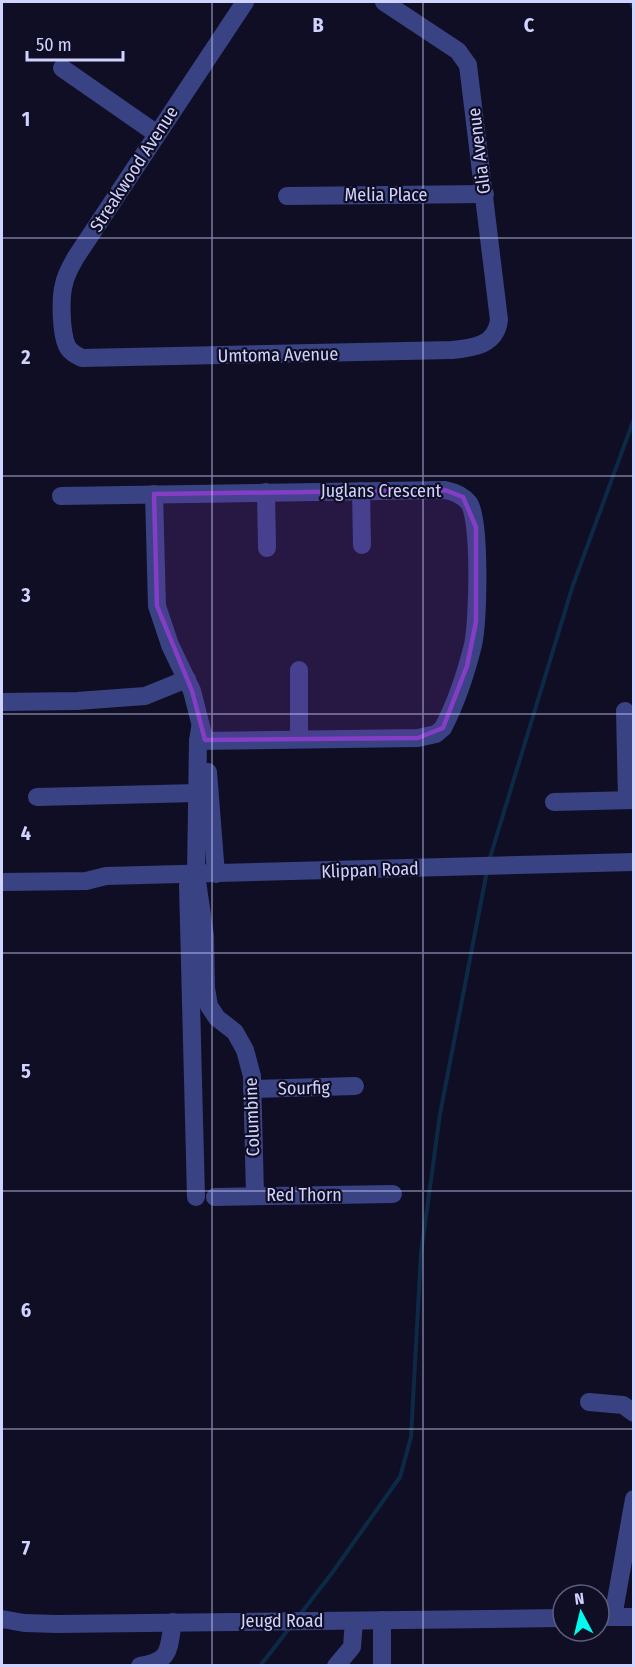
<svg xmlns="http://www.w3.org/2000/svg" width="635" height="1667" viewBox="0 0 635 1667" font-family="'Fira Sans Condensed',sans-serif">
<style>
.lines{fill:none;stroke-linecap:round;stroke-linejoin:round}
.stream{stroke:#0c2a45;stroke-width:4}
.minor{stroke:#394283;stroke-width:18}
.marked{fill:#843dc5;fill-opacity:0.2;stroke:#843dc5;stroke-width:4.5;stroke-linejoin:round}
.grid{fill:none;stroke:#d1d3ff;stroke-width:1.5;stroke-opacity:0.55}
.labels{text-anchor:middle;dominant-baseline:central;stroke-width:4.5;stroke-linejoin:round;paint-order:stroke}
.street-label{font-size:18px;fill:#d1d3ff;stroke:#0f0e24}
.grid-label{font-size:20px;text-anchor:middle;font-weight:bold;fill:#d1d3ff;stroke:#0f0e24;stroke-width:4.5;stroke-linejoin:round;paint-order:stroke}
</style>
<rect width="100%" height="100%" fill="#0f0e24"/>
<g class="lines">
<g class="stream">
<polyline points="631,2 634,9"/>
<polyline points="489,861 573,585 634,419"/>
<polyline points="299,1616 332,1573 400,1477 411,1437 421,1253 440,1114 487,871"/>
<polyline points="260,1666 291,1626"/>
</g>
<g class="minor">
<path d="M245 2 76 257C71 266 66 274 64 284 60 298 61 333 67 346 70 352 76 355 82 358L452 350C474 348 496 345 499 320L468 65 458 51 384 2"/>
<polyline points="62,68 157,134"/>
<polyline points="287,196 485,194"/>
<polyline points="361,491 362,545"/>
<polyline points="266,492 267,548"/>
<polyline points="154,494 157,606 170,645 192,691 204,738"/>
<path d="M61 496 445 490C455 492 463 495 469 503 481 521 478 622 473 645 466 673 456 703 443 728L436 734 418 738 198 741"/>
<polyline points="299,670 299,739"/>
<polyline points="2,702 77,701 145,696 187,679"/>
<polyline points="625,711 627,800"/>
<polyline points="200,728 198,741 196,874 205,936 206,988 209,1006 217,1018 235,1032 245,1050 252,1076 255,1195"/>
<polyline points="208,772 216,874"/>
<polyline points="37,797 197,793"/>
<polyline points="554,802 634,800"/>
<polyline points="2,882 86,881 106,876 634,862"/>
<polyline points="188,885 196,1197"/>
<polyline points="252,1089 355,1086"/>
<polyline points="215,1197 393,1194"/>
<polyline points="589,1402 623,1405 634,1413"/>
<polyline points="599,1617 634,1617"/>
<polyline points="613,1617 634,1499"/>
<polyline points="2,1619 24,1623 57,1624 563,1618"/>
<path d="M140 1666C172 1661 168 1649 173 1622"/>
<polyline points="336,1666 352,1647 354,1621"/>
<polyline points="382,1666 382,1620"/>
</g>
</g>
<path class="marked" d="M445 490 463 497 476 527V622L467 666 443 728 418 738 205 740 192 691 157 606 154 494Z"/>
<path class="grid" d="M212 2V1666M423 2V1666M2 238H634M2 476H634M2 714H634M2 953H634M2 1191H634M2 1429H634"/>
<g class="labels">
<g class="street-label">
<text transform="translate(479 151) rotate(-97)">Glia Avenue</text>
<text transform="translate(134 169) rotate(-57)">Streakwood Avenue</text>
<text x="386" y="195">Melia Place</text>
<text transform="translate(278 355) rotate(-1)">Umtoma Avenue</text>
<text x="381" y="491">Juglans Crescent</text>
<text transform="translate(370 870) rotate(-2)">Klippan Road</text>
<text transform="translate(304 1088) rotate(-1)">Sourfig</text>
<text transform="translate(252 1117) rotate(-92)">Columbine</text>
<text x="304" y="1195">Red Thorn</text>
<text x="282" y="1621">Jeugd Road</text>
</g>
</g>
<g class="grid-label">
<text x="318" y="32">B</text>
<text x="529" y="32">C</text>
<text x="26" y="126">1</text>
<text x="26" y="364">2</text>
<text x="26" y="602">3</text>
<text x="26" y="840">4</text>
<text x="26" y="1078">5</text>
<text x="26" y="1317">6</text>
<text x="26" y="1555">7</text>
</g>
<rect width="635" height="1667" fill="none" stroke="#d1d3ff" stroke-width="6"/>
<g transform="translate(581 1613) rotate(353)"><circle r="28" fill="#0f0e24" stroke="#5d5d7c" stroke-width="1.5"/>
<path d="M0-4.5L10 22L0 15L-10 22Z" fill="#01fbee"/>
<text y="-9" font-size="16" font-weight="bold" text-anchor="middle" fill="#d1d3ff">N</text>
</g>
<path d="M27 51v9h96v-9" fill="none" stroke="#d1d3ff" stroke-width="3"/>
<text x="36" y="51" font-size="18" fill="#d1d3ff" stroke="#0f0e24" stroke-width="4.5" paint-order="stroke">50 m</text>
</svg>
